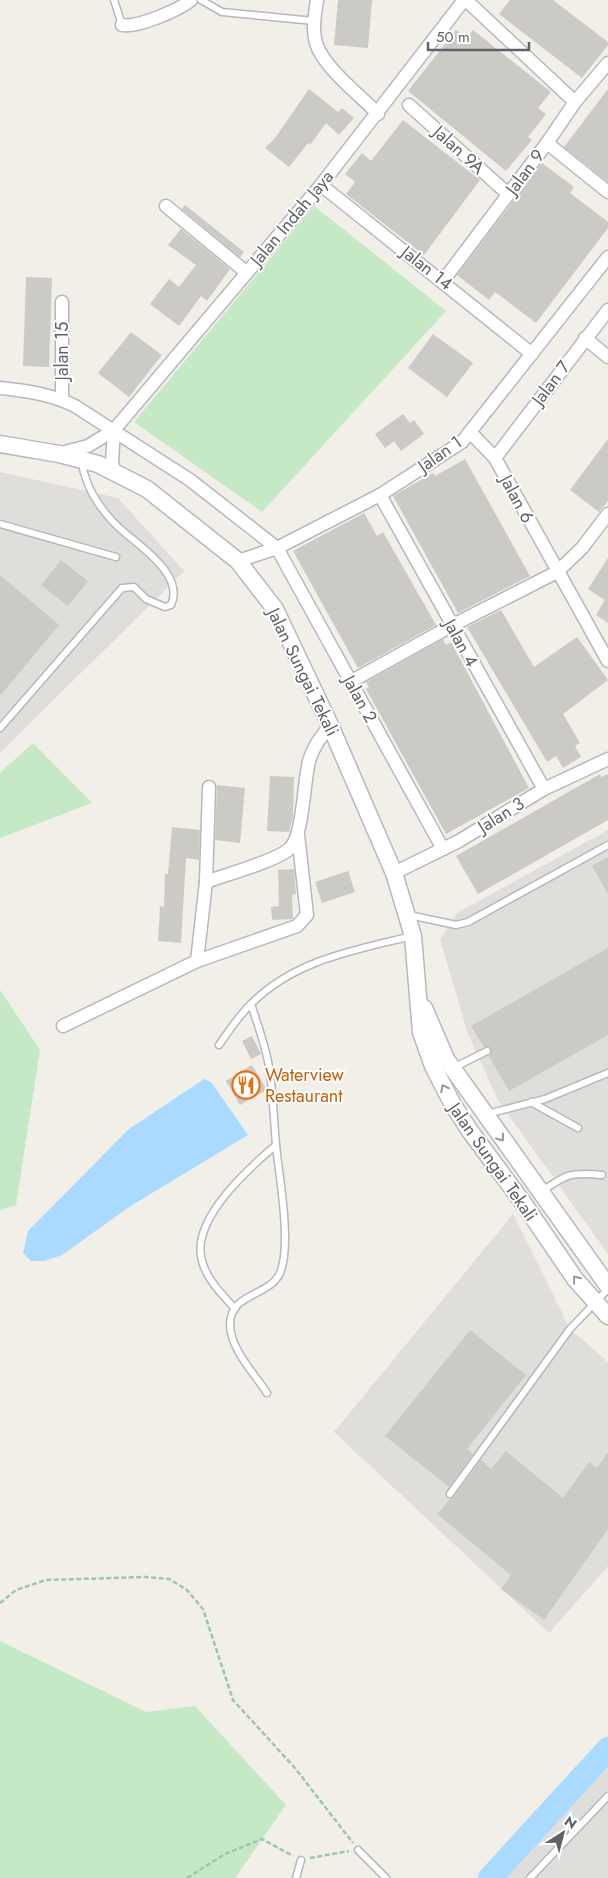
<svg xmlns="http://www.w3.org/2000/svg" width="608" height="1878" viewBox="0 0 608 1878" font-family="Jost,sans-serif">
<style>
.industrial{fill:#e0deda}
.green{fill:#c5e8c5}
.water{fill:#aadaff}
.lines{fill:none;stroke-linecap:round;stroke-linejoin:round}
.river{stroke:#aadaff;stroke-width:24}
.building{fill:#cccac5}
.service-casing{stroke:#b5b8bc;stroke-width:9}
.minor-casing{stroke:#b5b8bc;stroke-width:15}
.tertiary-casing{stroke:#b5b8bc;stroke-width:19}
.path{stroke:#9cc7a9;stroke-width:2.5;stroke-dasharray:5 2.5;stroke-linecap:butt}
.service{stroke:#fff;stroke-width:6}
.minor{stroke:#fff;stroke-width:12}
.tertiary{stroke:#fff;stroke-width:16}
.oneway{stroke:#979a9d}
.labels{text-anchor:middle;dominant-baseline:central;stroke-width:4;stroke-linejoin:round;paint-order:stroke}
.street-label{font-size:18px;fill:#5f6368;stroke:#fff}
.food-label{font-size:18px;fill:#c56008;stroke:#fff;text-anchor:start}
</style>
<rect width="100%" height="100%" fill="#f1efe8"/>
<g class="industrial">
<polygon points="0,472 118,498 184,571 0,753"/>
<polygon points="608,830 608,1254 498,1100 468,1034 440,939 457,913"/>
<polygon points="513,1214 570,1329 608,1362 608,1566 549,1633 334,1432"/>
<polygon points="608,1767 608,1878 503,1878"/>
</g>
<g class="green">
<polygon points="314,206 446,311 262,512 134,422"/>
<polygon points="33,743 92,803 0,838 0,773"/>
<polygon points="0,990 40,1050 16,1205 0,1210"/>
<polygon points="0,1641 146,1712 195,1706 286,1805 235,1878 0,1878"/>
</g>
<polygon class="water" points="204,1079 211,1082 248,1135 129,1207 62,1255 44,1261 31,1261 23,1253 28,1231 129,1129"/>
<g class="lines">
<polyline class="river" points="490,1878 608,1749"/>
</g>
<g class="building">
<polygon points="338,0 372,0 368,48 334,45"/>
<polygon points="510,0 553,0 608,42 608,45 582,78 499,14"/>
<polygon points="456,30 467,38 473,30 551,92 538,108 546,114 528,137 532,140 506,171 408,91"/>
<polygon points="309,89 338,112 342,108 354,118 339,135 326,123 310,145 308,143 289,167 265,148 275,138"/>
<polygon points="608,89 608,182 564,147"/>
<polygon points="403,120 480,180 424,255 346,194 355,182 345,174 362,153 371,161"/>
<polygon points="542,163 574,187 570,193 608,222 608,228 536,323 495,292 489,300 457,275"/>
<polygon points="185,205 244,252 240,257 182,209"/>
<polygon points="181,229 230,269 207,301 201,296 179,326 150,304 169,279 179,287 196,265 168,245"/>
<polygon points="26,277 52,278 49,367 23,366"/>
<polygon points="131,332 162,355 129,397 98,373"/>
<polygon points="433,334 473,363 447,397 408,368"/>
<polygon points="403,414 410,423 414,420 424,434 401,451 394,441 385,448 375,434"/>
<polygon points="608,439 608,501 599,512 570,490"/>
<polygon points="465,459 530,576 458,613 393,496 433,473 435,476"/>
<polygon points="364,513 377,536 383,532 436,625 358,668 293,551"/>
<polygon points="608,558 608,623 596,615 605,600 588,589"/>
<polygon points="61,560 88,581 68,606 41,585"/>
<polygon points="0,575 59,625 0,696"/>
<polygon points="501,610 534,667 577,637 608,680 563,714 580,743 575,746 581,757 563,768 556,756 547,762 467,627"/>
<polygon points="443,639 446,645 451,642 529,788 446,834 366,689 369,687 366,682"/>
<polygon points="600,774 601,777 608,774 608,820 478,894 456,856"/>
<polygon points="270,776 294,777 293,817 289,832 267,831"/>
<polygon points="217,785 245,788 240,843 215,840"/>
<polygon points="172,827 200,830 199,860 186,858 181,943 158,941 160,906 164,907 165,874 168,874"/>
<polygon points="608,857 608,894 592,866"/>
<polygon points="294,869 296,894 292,895 293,919 272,920 271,907 279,906 278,870"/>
<polygon points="348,871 355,892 322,903 315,882"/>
<polygon points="608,948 608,1035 509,1091 489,1056 491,1053 491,1048 484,1047 471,1026"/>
<polygon points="252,1036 261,1054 251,1059 242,1041"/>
<polygon points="252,1065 267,1090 240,1105 226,1081"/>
<polygon points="470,1330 526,1375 467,1449 473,1454 449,1487 385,1436"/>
<polygon points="506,1451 563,1498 589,1462 597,1468 608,1452 608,1529 544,1620 501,1589 511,1575 437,1514 450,1499 454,1497 481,1460 491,1469"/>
</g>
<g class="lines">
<g class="service-casing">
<g id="service">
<polyline points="114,0 122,25"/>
<polyline points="201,0 222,12 314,21"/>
<polyline points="0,524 116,557"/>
<path d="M0 728 122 588 134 587 146 599 165 607 171 605C185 576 141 547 124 532 114 524 105 513 98 503 89 490 84 476 81 460"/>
<polyline points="409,915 456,925 468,922 608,845"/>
<path d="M251 1004C258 1026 267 1049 270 1073 273 1097 274 1121 276 1145 279 1176 292 1245 280 1273 269 1297 231 1292 230 1324 230 1349 254 1373 267 1393"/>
<path d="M219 1045C229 1031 239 1015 252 1003 295 960 355 950 412 936"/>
<polyline points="453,1068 487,1051"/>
<polyline points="531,1102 578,1128"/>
<polyline points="487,1114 545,1099 608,1073"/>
<path d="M541 1192C566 1174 571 1172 602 1175"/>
<path d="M235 1309C222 1294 207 1280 202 1261 190 1220 249 1168 276 1145"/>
<polyline points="450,1494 570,1329 608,1289"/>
<polyline points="358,1850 386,1878"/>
<polyline points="296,1878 301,1860"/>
<polyline points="530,1878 608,1796"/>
</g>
</g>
<g class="minor-casing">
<g id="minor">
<path d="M317 0C315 14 312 30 316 43 323 67 360 95 378 114"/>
<polyline points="466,0 575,102"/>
<path d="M122 25C137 28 179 10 191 0"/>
<polyline points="409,105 508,194"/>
<polyline points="547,143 608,192"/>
<polyline points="321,185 532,354"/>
<polyline points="166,206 246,272"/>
<polyline points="443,281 547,143 575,102 608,63"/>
<polyline points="585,338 608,357"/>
<path d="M0 388C27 391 51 394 75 406L190 480 277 548 443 849"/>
<polyline points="62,400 62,302"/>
<polyline points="114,430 321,185 464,0"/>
<polyline points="470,432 495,458 608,661"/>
<polyline points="61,453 88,446 114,430 112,462 114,471"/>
<polyline points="495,458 608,310"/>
<polyline points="380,495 544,789"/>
<polyline points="238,561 277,548 380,495 462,442 608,257"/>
<polyline points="350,682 451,626 557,572 582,548 608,514"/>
<polyline points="394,873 459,841 544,789 608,759"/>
<path d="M206 882C224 875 281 860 291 847 303 834 304 781 309 761 313 747 321 737 330 725"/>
<polyline points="197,961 297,926 307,915 298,835"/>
<polyline points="63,1026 197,961 206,882 209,787"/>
</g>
</g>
<g class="tertiary-casing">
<g id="tertiary">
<polyline points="0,444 59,454 98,464 147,489 238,561 275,609 330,725 394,873 413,936 421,1032 433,1066 453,1105 470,1131 524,1204 575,1279 608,1316"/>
<polyline points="424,1008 446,1059 608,1286"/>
</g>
</g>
<g class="path">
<polyline points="0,1603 16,1590 46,1580 145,1577 169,1579 187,1590 203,1609 233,1700 295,1768 353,1843"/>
<polyline points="310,1858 349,1851"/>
<polyline points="187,1878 225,1854 262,1839 293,1856"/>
</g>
<use href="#service" class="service"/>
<use href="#minor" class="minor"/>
<use href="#tertiary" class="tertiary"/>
</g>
<defs><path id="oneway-chevron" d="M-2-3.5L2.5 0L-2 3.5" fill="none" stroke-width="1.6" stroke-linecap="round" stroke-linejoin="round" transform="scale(1.25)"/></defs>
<g class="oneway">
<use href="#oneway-chevron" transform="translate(444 1088) rotate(-117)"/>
<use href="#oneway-chevron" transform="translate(501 1138) rotate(54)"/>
<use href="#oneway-chevron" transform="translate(576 1279) rotate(-128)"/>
</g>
<defs>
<g id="restaurant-ring" transform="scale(1.4375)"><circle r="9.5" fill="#fff" stroke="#e8710a" stroke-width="1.5"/><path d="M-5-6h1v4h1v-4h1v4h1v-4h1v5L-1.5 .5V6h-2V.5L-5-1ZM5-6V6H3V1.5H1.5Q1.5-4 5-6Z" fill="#e8710a"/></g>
</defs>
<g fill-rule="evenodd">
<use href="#restaurant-ring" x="246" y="1085"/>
</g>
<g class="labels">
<g class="street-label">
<text transform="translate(459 150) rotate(42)">Jalan 9A</text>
<text transform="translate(525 172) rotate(-53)">Jalan 9</text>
<text transform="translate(292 218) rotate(-50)">Jalan Indah Jaya</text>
<text transform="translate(427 268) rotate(38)">Jalan 14</text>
<text transform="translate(62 351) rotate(-90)">Jalan 15</text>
<text transform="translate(551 383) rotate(-53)">Jalan 7</text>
<text transform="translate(440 454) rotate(-35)">Jalan 1</text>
<text transform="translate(517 499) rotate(62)">Jalan 6</text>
<text transform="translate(461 643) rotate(61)">Jalan 4</text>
<text transform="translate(303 672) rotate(64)">Jalan Sungai Tekali</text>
<text transform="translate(360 699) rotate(61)">Jalan 2</text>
<text transform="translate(501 815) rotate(-32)">Jalan 3</text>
<text transform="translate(493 1162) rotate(55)">Jalan Sungai Tekali</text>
</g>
<g class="food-label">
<text x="265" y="1075">Waterview<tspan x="265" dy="21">Restaurant</tspan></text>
</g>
</g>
<g transform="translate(563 1833) rotate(36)" stroke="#ffffff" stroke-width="4" paint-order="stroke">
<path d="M0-4L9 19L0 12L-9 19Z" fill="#5f6368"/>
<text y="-8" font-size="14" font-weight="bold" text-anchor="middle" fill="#5f6368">N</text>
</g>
<path d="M428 42v8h101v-8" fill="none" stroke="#5f6368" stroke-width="2.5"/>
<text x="436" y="42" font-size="15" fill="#5f6368" stroke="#ffffff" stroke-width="4" paint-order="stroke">50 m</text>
</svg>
